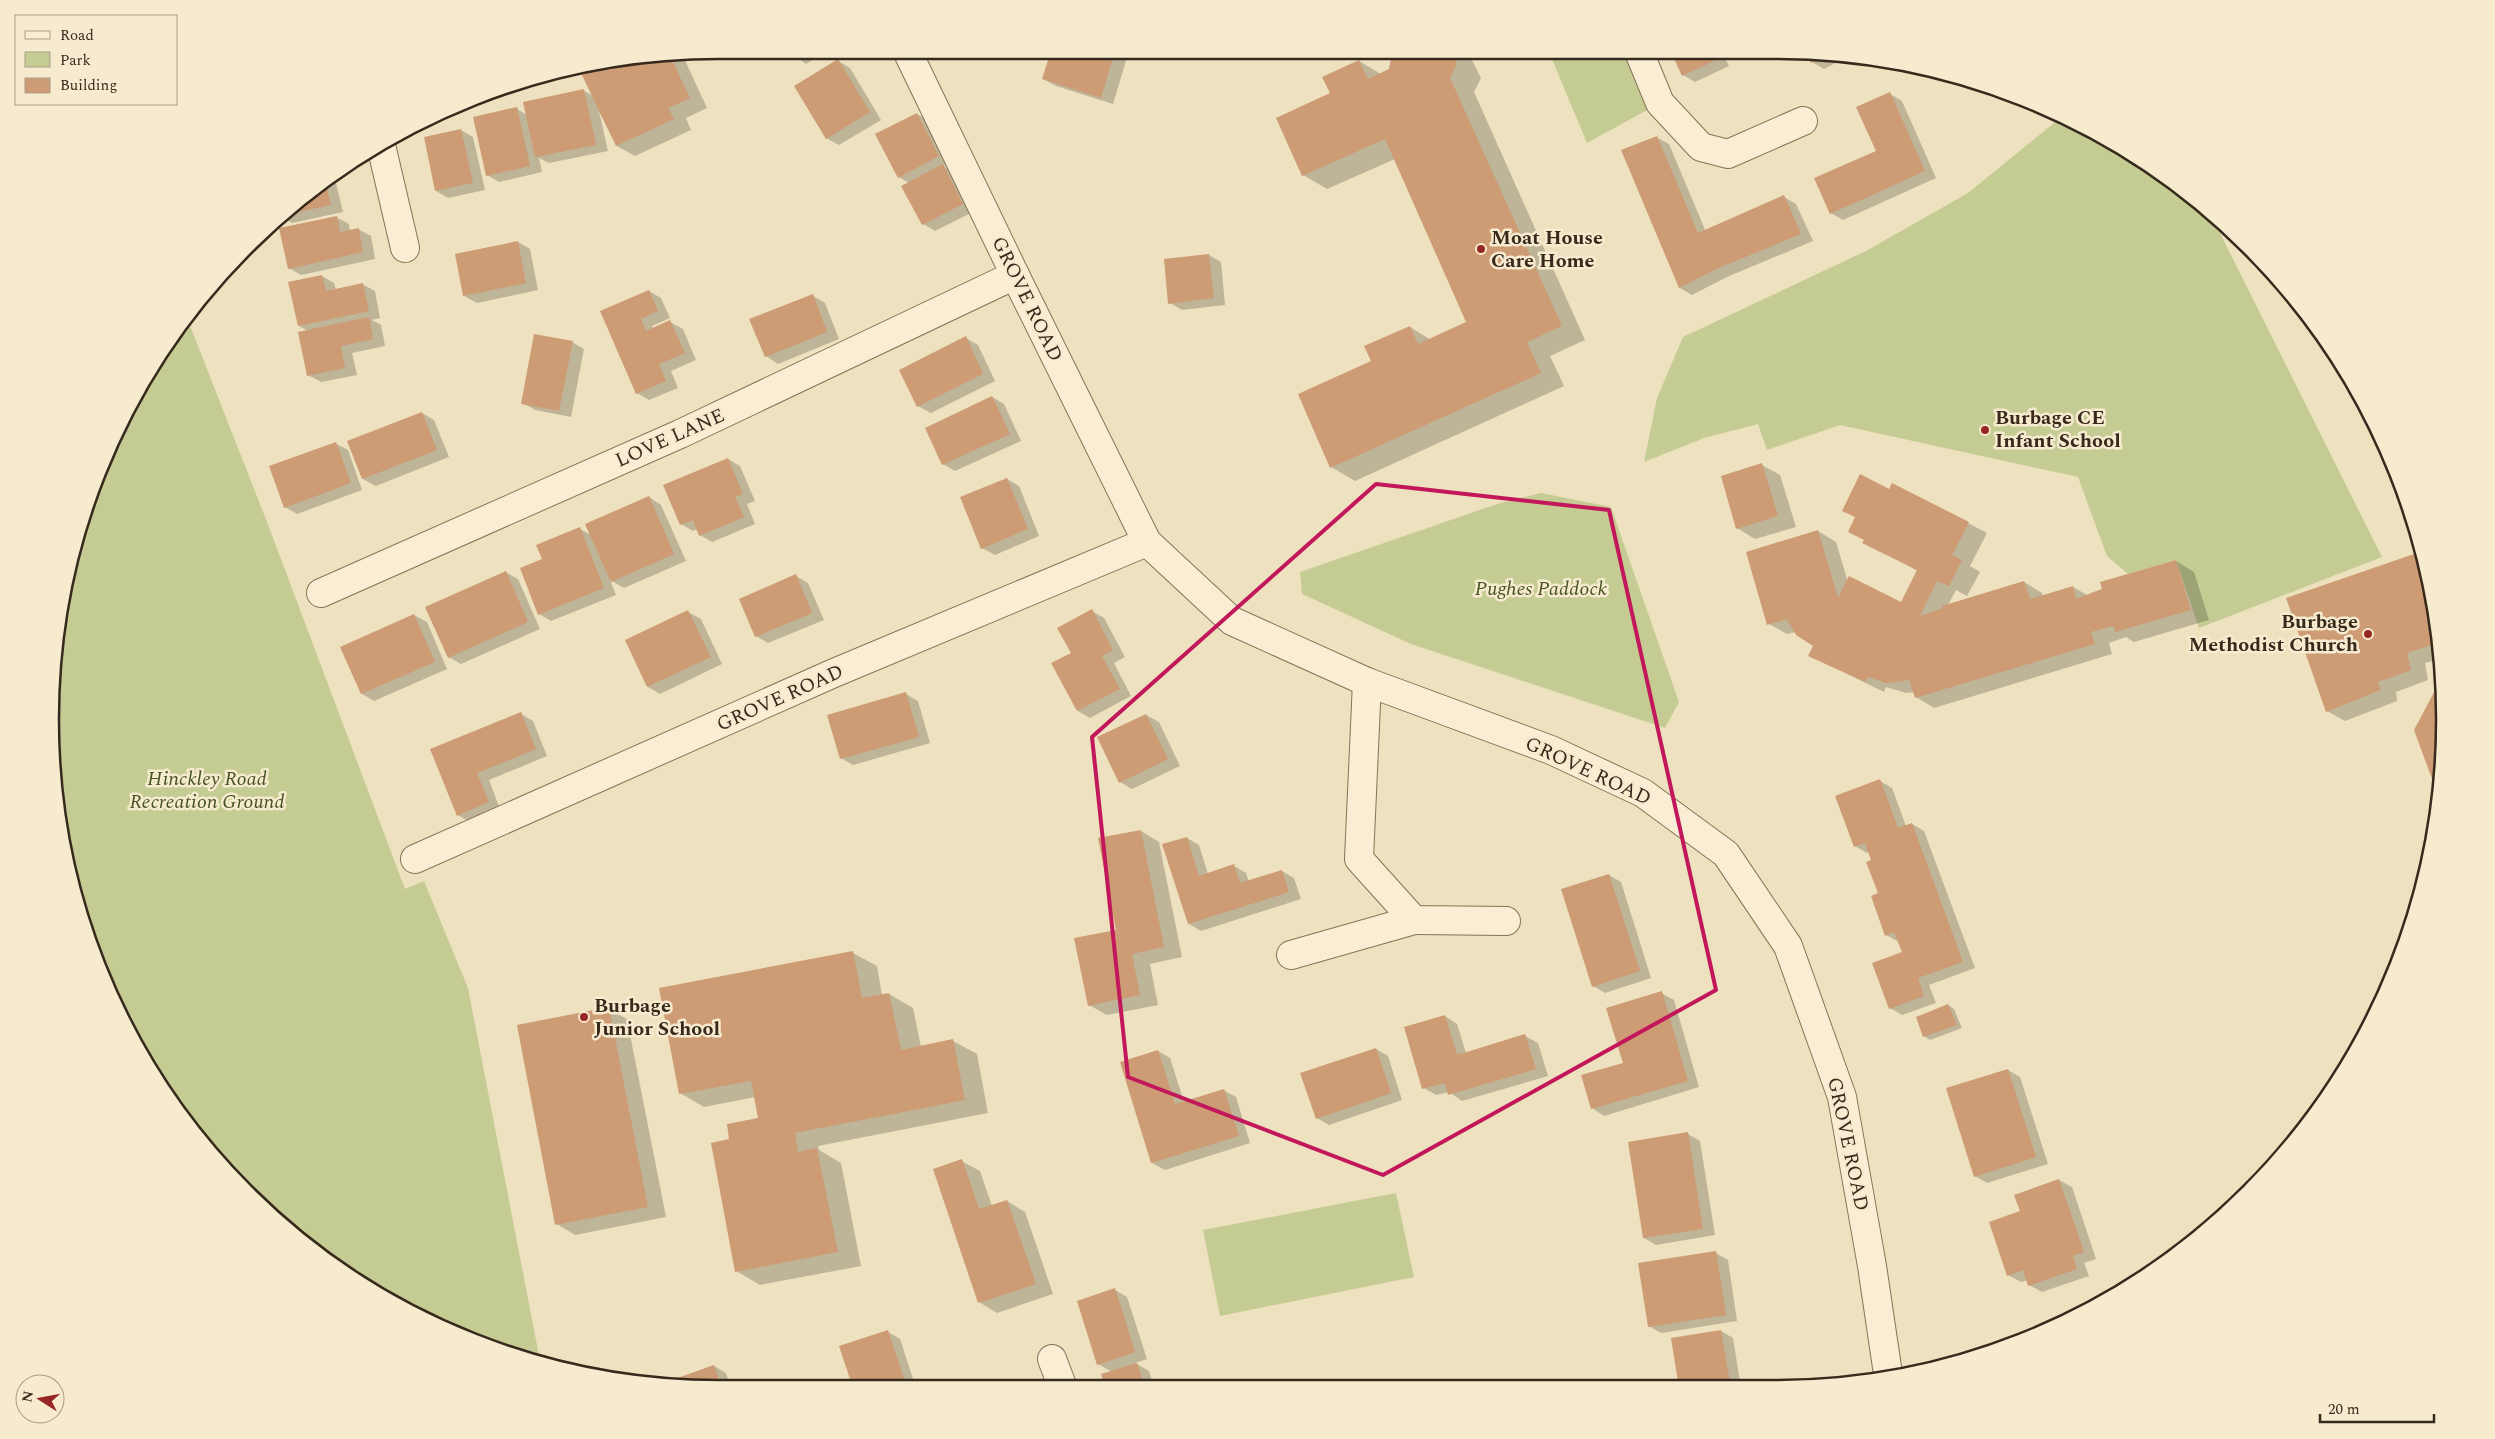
<svg xmlns="http://www.w3.org/2000/svg" width="2495" height="1439" viewBox="0 0 2495 1439" font-family="Spectral,serif">
<style>
.green{fill:#c5cc93}
.shadow{fill:#0003}
.building{fill:#cd9b74}
.lines{fill:none;stroke-linecap:round;stroke-linejoin:round}
.street-casing{stroke:#877257;stroke-width:30}
.street{stroke:#f9eed3;stroke-width:28}
.marked{fill:none;stroke:#c2185b;stroke-width:4;stroke-linejoin:round}
.poi-dot{fill:#972726;stroke:#f6ebcf;stroke-width:2}
.labels{text-anchor:middle;dominant-baseline:central;stroke-width:5;stroke-linejoin:round;paint-order:stroke}
.poi-label{font-size:20px;font-weight:bold;fill:#37291c;stroke:#f6ebcf;text-anchor:start}
.street-label{font-size:20px;fill:#37291c;stroke:#f6ebcf}
.park-label{font-size:20px;font-style:italic;fill:#465322;stroke:#f6ebcf}
.rim{fill:none;stroke:#37291c;stroke-width:2.5}
</style>
<rect width="100%" height="100%" fill="#eee1bf"/>
<g class="green">
<polygon points="1549,52 1635,52 1660,103 1587,143"/>
<polygon points="2059,119 2147,163 2211,215 2382,557 2199,628 2176,560 2128,574 2107,556 2078,477 1840,425 1767,450 1758,424 1704,438 1644,462 1657,398 1683,337 1866,251 1968,193"/>
<polygon points="187,318 267,522 405,889 424,881 468,988 540,1361 505,1354 348,1276 216,1161 140,1054 101,975 63,850 51,763 56,632 73,546 119,424 163,347"/>
<polygon points="1541,493 1611,507 1679,702 1665,728 1411,644 1302,594 1300,572 1497,504"/>
<polygon points="1396,1193 1414,1277 1220,1316 1203,1230"/>
</g>
<g class="shadow">
<polygon points="1820,51 1847,57 1824,69 1812,62 1807,52"/>
<polygon points="1672,52 1722,52 1729,66 1695,82 1683,75"/>
<polygon points="1393,53 1462,53 1472,60 1481,78 1474,92 1585,340 1550,356 1564,386 1355,481 1331,467 1372,362 1410,327 1431,340 1468,323 1395,159 1327,189 1303,175 1331,94 1359,61 1381,74 1390,70"/>
<polygon points="1051,54 1128,54 1113,104 1056,86 1043,79"/>
<polygon points="793,55 820,55 806,64"/>
<polygon points="632,56 683,56 707,108 686,118 691,130 635,156 617,146 599,111 608,151 549,163 539,158 542,172 499,182 487,175 517,109 527,115 584,91 594,96 583,73 609,61"/>
<polygon points="838,61 850,68 881,120 839,145 826,138"/>
<polygon points="1890,94 1902,101 1936,178 1843,220 1831,213 1877,152"/>
<polygon points="917,114 929,121 951,163 944,166 955,173 975,211 935,231 923,224 909,183 899,177"/>
<polygon points="461,130 473,137 485,190 448,198 436,191"/>
<polygon points="1656,137 1669,144 1706,232 1784,197 1796,204 1813,241 1727,277 1692,295 1680,288 1623,151"/>
<polygon points="334,175 343,212 292,223 280,216 312,188"/>
<polygon points="336,217 349,224 350,231 358,229 371,236 375,259 301,275 289,268"/>
<polygon points="518,242 530,249 538,290 477,303 464,296"/>
<polygon points="1209,255 1221,262 1225,305 1182,310 1170,303"/>
<polygon points="322,276 334,283 336,290 362,284 375,291 380,318 372,320 381,325 385,346 352,353 357,375 321,382 308,375 308,331 299,326"/>
<polygon points="649,291 661,298 670,318 652,326 654,329 670,322 683,329 696,360 671,371 678,388 649,400 637,393 602,312"/>
<polygon points="813,296 825,303 839,339 778,364 766,356"/>
<polygon points="966,338 978,345 995,381 931,413 918,406"/>
<polygon points="572,342 584,349 571,417 535,410 523,403"/>
<polygon points="992,397 1004,404 1021,441 955,471 943,464"/>
<polygon points="422,413 434,420 449,457 376,486 363,479 349,441"/>
<polygon points="335,443 348,450 362,490 297,514 285,507"/>
<polygon points="728,459 740,466 755,501 747,504 755,524 712,542 700,535 698,529 693,531 681,524"/>
<polygon points="1762,465 1780,475 1796,527 1755,539 1737,528"/>
<polygon points="1007,479 1019,486 1039,536 995,555 982,548"/>
<polygon points="1890,491 1968,523 1987,533 1970,566 1980,572 1967,596 1956,590 1948,605 2024,582 2042,593 2043,596 2073,587 2087,595 2176,561 2194,572 2209,620 2134,642 2126,637 2109,643 2112,654 1934,708 1916,697 1914,692 1906,693 1886,687 1884,692 1809,655 1814,646 1796,632 1787,634 1769,624 1818,531 1836,542 1848,582 1901,604 1918,571 1864,542"/>
<polygon points="649,497 661,505 686,561 624,588 610,580 616,595 551,621 539,614 544,559 580,529 591,535"/>
<polygon points="2414,555 2424,561 2432,589 2439,659 2425,663 2428,680 2396,692 2397,701 2345,721 2327,711"/>
<polygon points="505,572 518,579 540,629 461,664 449,657"/>
<polygon points="796,576 808,583 824,620 768,643 756,636"/>
<polygon points="1092,611 1104,618 1125,657 1114,663 1131,696 1090,718 1078,711 1073,653"/>
<polygon points="688,612 701,619 722,664 660,694 648,687 627,641"/>
<polygon points="414,615 427,622 447,669 374,701 362,694"/>
<polygon points="906,694 918,701 930,743 853,765 841,758"/>
<polygon points="521,714 533,721 547,756 489,780 500,809 470,822 458,815 431,750"/>
<polygon points="1146,715 1159,722 1180,766 1132,789 1120,782"/>
<polygon points="1880,781 1892,788 1906,826 1912,824 1924,831 1975,968 1929,985 1936,1003 1902,1015 1890,1008 1903,952 1899,942 1886,935 1870,852 1867,853 1855,846"/>
<polygon points="1141,831 1159,842 1182,957 1150,964 1158,1005 1107,1015 1089,1005 1117,931"/>
<polygon points="1187,838 1199,845 1208,874 1234,866 1246,873 1249,882 1282,871 1294,878 1301,899 1201,931 1189,924"/>
<polygon points="1609,875 1621,882 1651,978 1605,993 1593,986"/>
<polygon points="853,953 877,966 882,995 889,994 913,1008 921,1047 953,1041 977,1054 988,1113 818,1146 819,1150 841,1163 861,1266 760,1285 736,1271 731,1140 759,1119 755,1097 704,1107 680,1093"/>
<polygon points="1661,993 1674,1000 1699,1087 1604,1116 1592,1108 1624,1063"/>
<polygon points="1948,1005 1954,1009 1962,1028 1930,1040 1924,1036"/>
<polygon points="609,1009 627,1019 666,1217 575,1235 557,1224"/>
<polygon points="1445,1016 1457,1024 1466,1053 1525,1036 1538,1043 1548,1076 1462,1101 1449,1092 1436,1095 1424,1088"/>
<polygon points="1376,1049 1388,1056 1402,1100 1329,1125 1317,1118"/>
<polygon points="1158,1051 1170,1058 1184,1102 1223,1090 1236,1097 1250,1143 1165,1170 1152,1163 1121,1063"/>
<polygon points="2008,1070 2020,1077 2048,1164 1987,1183 1975,1176"/>
<polygon points="1688,1134 1700,1141 1715,1235 1656,1245 1644,1238"/>
<polygon points="961,1161 980,1171 992,1206 1007,1201 1025,1212 1053,1294 997,1313 979,1302"/>
<polygon points="2059,1180 2072,1187 2096,1259 2084,1263 2089,1276 2042,1292 2029,1285 2028,1280 2021,1282 2008,1275 2021,1212"/>
<polygon points="1716,1253 1728,1260 1737,1321 1661,1333 1649,1326"/>
<polygon points="1115,1290 1127,1297 1147,1359 1135,1363 1149,1371 1154,1388 1106,1388 1112,1372 1098,1364"/>
<polygon points="1721,1331 1733,1338 1741,1388 1681,1388"/>
<polygon points="888,1332 900,1339 915,1385 909,1388 854,1388"/>
<polygon points="714,1366 726,1373 731,1388 673,1387 671,1382"/>
</g>
<g class="building">
<polygon points="1820,51 1829,53 1811,63 1805,52"/>
<polygon points="1671,52 1714,52 1718,59 1682,76"/>
<polygon points="1392,53 1452,53 1457,64 1450,78 1562,326 1527,342 1541,373 1330,468 1298,394 1371,361 1364,346 1410,326 1418,344 1466,322 1385,139 1302,176 1276,118 1330,93 1322,77 1359,60 1368,79 1389,69"/>
<polygon points="1050,54 1114,54 1101,98 1042,79"/>
<polygon points="632,56 670,56 690,98 668,108 674,119 616,146 581,73 603,63"/>
<polygon points="838,59 870,112 826,139 794,86"/>
<polygon points="584,89 596,145 535,157 523,102"/>
<polygon points="1890,92 1925,171 1830,214 1814,178 1876,151 1856,107"/>
<polygon points="517,107 530,166 486,176 473,117"/>
<polygon points="917,113 939,156 898,178 875,134"/>
<polygon points="461,129 473,183 435,191 424,137"/>
<polygon points="1657,136 1698,233 1784,195 1801,234 1714,270 1679,288 1621,150"/>
<polygon points="943,164 963,204 922,225 901,186"/>
<polygon points="325,180 331,205 280,216 312,188"/>
<polygon points="337,216 340,232 359,228 363,252 288,269 279,228"/>
<polygon points="518,241 526,283 463,296 455,254"/>
<polygon points="1209,254 1214,298 1168,304 1164,259"/>
<polygon points="322,275 326,291 363,283 369,311 298,326 288,282"/>
<polygon points="649,290 658,311 641,319 646,331 670,320 685,353 659,364 666,381 636,394 600,311"/>
<polygon points="813,294 827,332 765,357 749,319"/>
<polygon points="369,317 373,339 341,346 345,368 307,376 298,332"/>
<polygon points="534,334 573,341 559,411 521,404"/>
<polygon points="966,336 983,374 917,407 899,370"/>
<polygon points="992,396 1010,434 942,465 925,428"/>
<polygon points="422,412 437,450 362,479 347,441"/>
<polygon points="336,442 351,483 284,508 269,466"/>
<polygon points="728,458 743,494 735,497 744,517 699,536 693,520 680,525 663,485"/>
<polygon points="1762,463 1778,516 1736,529 1721,476"/>
<polygon points="1860,474 1889,489 1892,483 1969,522 1952,555 1962,560 1949,586 1937,581 1920,616 1943,608 1942,606 2024,581 2030,599 2073,586 2076,598 2078,598 2102,589 2100,582 2176,560 2191,610 2115,632 2113,626 2091,632 2095,644 1915,698 1909,680 1887,683 1868,677 1865,682 1808,656 1813,646 1796,635 1787,619 1767,625 1746,552 1818,530 1838,598 1849,576 1901,602 1917,570 1862,543 1864,540 1848,532 1855,517 1842,511"/>
<polygon points="1007,478 1028,529 981,549 960,497"/>
<polygon points="649,496 674,554 611,582 585,524"/>
<polygon points="580,527 604,588 538,615 520,568 542,559 536,545"/>
<polygon points="2414,554 2436,625 2437,643 2407,653 2411,670 2378,682 2380,690 2326,712 2286,598"/>
<polygon points="506,571 528,622 448,658 425,607"/>
<polygon points="796,574 812,613 755,637 739,599"/>
<polygon points="1092,609 1113,650 1102,656 1120,689 1077,711 1051,663 1071,653 1057,628"/>
<polygon points="688,610 711,657 647,687 625,640"/>
<polygon points="414,614 435,662 361,694 340,647"/>
<polygon points="2441,679 2445,719 2438,795 2414,730"/>
<polygon points="906,692 919,737 840,759 827,715"/>
<polygon points="521,712 536,749 477,773 489,802 457,816 430,749"/>
<polygon points="1146,714 1168,759 1119,783 1097,737"/>
<polygon points="1880,779 1898,828 1912,823 1963,962 1918,978 1924,996 1889,1009 1872,963 1902,952 1894,932 1885,936 1871,896 1878,893 1866,862 1871,860 1865,843 1854,847 1835,796"/>
<polygon points="1141,830 1164,947 1132,954 1140,995 1088,1006 1074,938 1116,930 1098,838"/>
<polygon points="1187,837 1199,876 1234,864 1240,883 1282,870 1289,892 1188,924 1162,844"/>
<polygon points="1609,874 1640,971 1592,987 1561,889"/>
<polygon points="853,951 862,998 889,993 901,1050 953,1039 965,1100 795,1133 798,1152 817,1148 838,1252 735,1272 711,1143 729,1139 727,1124 758,1118 751,1081 679,1094 659,988"/>
<polygon points="1662,991 1688,1081 1591,1109 1581,1075 1623,1063 1606,1008"/>
<polygon points="1948,1004 1957,1025 1923,1037 1916,1017"/>
<polygon points="609,1007 648,1207 555,1225 517,1025"/>
<polygon points="1445,1015 1457,1055 1525,1034 1536,1069 1448,1095 1445,1083 1422,1089 1404,1027"/>
<polygon points="1376,1048 1391,1093 1316,1119 1300,1073"/>
<polygon points="1158,1050 1175,1104 1224,1089 1239,1136 1151,1163 1120,1062"/>
<polygon points="2008,1069 2036,1157 1974,1177 1946,1088"/>
<polygon points="1688,1132 1703,1229 1643,1238 1628,1142"/>
<polygon points="962,1159 979,1209 1007,1200 1036,1284 978,1303 933,1169"/>
<polygon points="2059,1179 2084,1252 2073,1256 2077,1269 2028,1286 2023,1270 2007,1276 1989,1222 2020,1211 2014,1195"/>
<polygon points="1716,1251 1726,1315 1648,1327 1638,1263"/>
<polygon points="1115,1288 1135,1352 1097,1365 1077,1301"/>
<polygon points="888,1330 904,1379 876,1388 853,1388 839,1346"/>
<polygon points="1721,1330 1731,1388 1679,1388 1671,1338"/>
<polygon points="1137,1363 1145,1388 1105,1388 1101,1374"/>
<polygon points="714,1365 722,1388 672,1387 669,1381"/>
</g>
<g class="lines">
<g class="street-casing">
<g id="street">
<polyline points="1639,52 1660,103 1701,147 1728,154 1803,121"/>
<polyline points="909,55 1015,275 1147,542 1232,621 1367,682 1551,750 1643,793 1726,854 1788,946 1842,1097 1872,1266 1888,1374"/>
<polyline points="381,145 405,248"/>
<polyline points="321,593 680,434 1015,275"/>
<polyline points="1367,682 1359,859 1414,920 1506,921"/>
<polyline points="415,859 834,673 1147,542"/>
<polyline points="1291,955 1414,920"/>
<polyline points="1052,1359 1063,1388"/>
</g>
</g>
<use href="#street" class="street"/>
</g>
<path class="marked" d="M1376 484 1609 510 1716 990 1383 1175 1128 1077 1092 737Z"/>
<g class="poi-dot">
<circle cx="1481" cy="249" r="5"/>
<circle cx="1985" cy="430" r="5"/>
<circle cx="2368" cy="634" r="5"/>
<circle cx="584" cy="1017" r="5"/>
</g>
<g class="labels">
<g class="poi-label">
<text x="1491" y="238">Moat House<tspan x="1491" dy="23">Care Home</tspan></text>
<text x="1995" y="418">Burbage CE<tspan x="1995" dy="23">Infant School</tspan></text>
<text x="2358" y="622" text-anchor="end">Burbage<tspan x="2358" dy="23">Methodist Church</tspan></text>
<text x="594" y="1006">Burbage<tspan x="594" dy="23">Junior School</tspan></text>
</g>
<g class="street-label">
<text transform="translate(1027 299) rotate(64)">GROVE ROAD</text>
<text transform="translate(670 438) rotate(-24)">LOVE LANE</text>
<text transform="translate(780 698) rotate(-24)">GROVE ROAD</text>
<text transform="translate(1588 771) rotate(25)">GROVE ROAD</text>
<text transform="translate(1848 1144) rotate(78)">GROVE ROAD</text>
</g>
<g class="park-label">
<text x="1541" y="589">Pughes Paddock</text>
<text x="207" y="779">Hinckley Road<tspan x="207" dy="23">Recreation Ground</tspan></text>
</g>
</g>
<path d="M0 0H2495V1439H0ZM719 59H1776A660 660 0 0 1 2436 719V720A660 660 0 0 1 1776 1380H719A660 660 0 0 1 59 720V719A660 660 0 0 1 719 59Z" fill="#f6ebcf" fill-rule="evenodd"/>
<path class="rim" d="M719 59H1776A660 660 0 0 1 2436 719V720A660 660 0 0 1 1776 1380H719A660 660 0 0 1 59 720V719A660 660 0 0 1 719 59Z"/>
<rect x="15" y="15" width="162" height="90" fill="#f6ebcf" stroke="#aa9d87"/>
<rect x="25" y="31" width="25" height="8" fill="#f9eed3" stroke="#aa9d87"/>
<text x="60" y="40" font-size="15" fill="#37291c">Road</text>
<rect x="25" y="52" width="25" height="15" fill="#c5cc93" stroke="#aa9d87"/>
<text x="60" y="65" font-size="15" fill="#37291c">Park</text>
<rect x="25" y="78" width="25" height="15" fill="#cd9b74" stroke="#aa9d87"/>
<text x="60" y="90" font-size="15" fill="#37291c">Building</text>
<g transform="translate(40 1399) rotate(281)"><circle r="24" fill="#f6ebcf" stroke="#aa9d87"/>
<path d="M0-4L9 19L0 12L-9 19Z" fill="#972726"/>
<text y="-8" font-size="14" font-weight="bold" text-anchor="middle" fill="#37291c">N</text>
</g>
<path d="M2320 1414v8h114v-8" fill="none" stroke="#37291c" stroke-width="2.5"/>
<text x="2328" y="1414" font-size="15" fill="#37291c" stroke="#f6ebcf" stroke-width="4" paint-order="stroke">20 m</text>
</svg>
